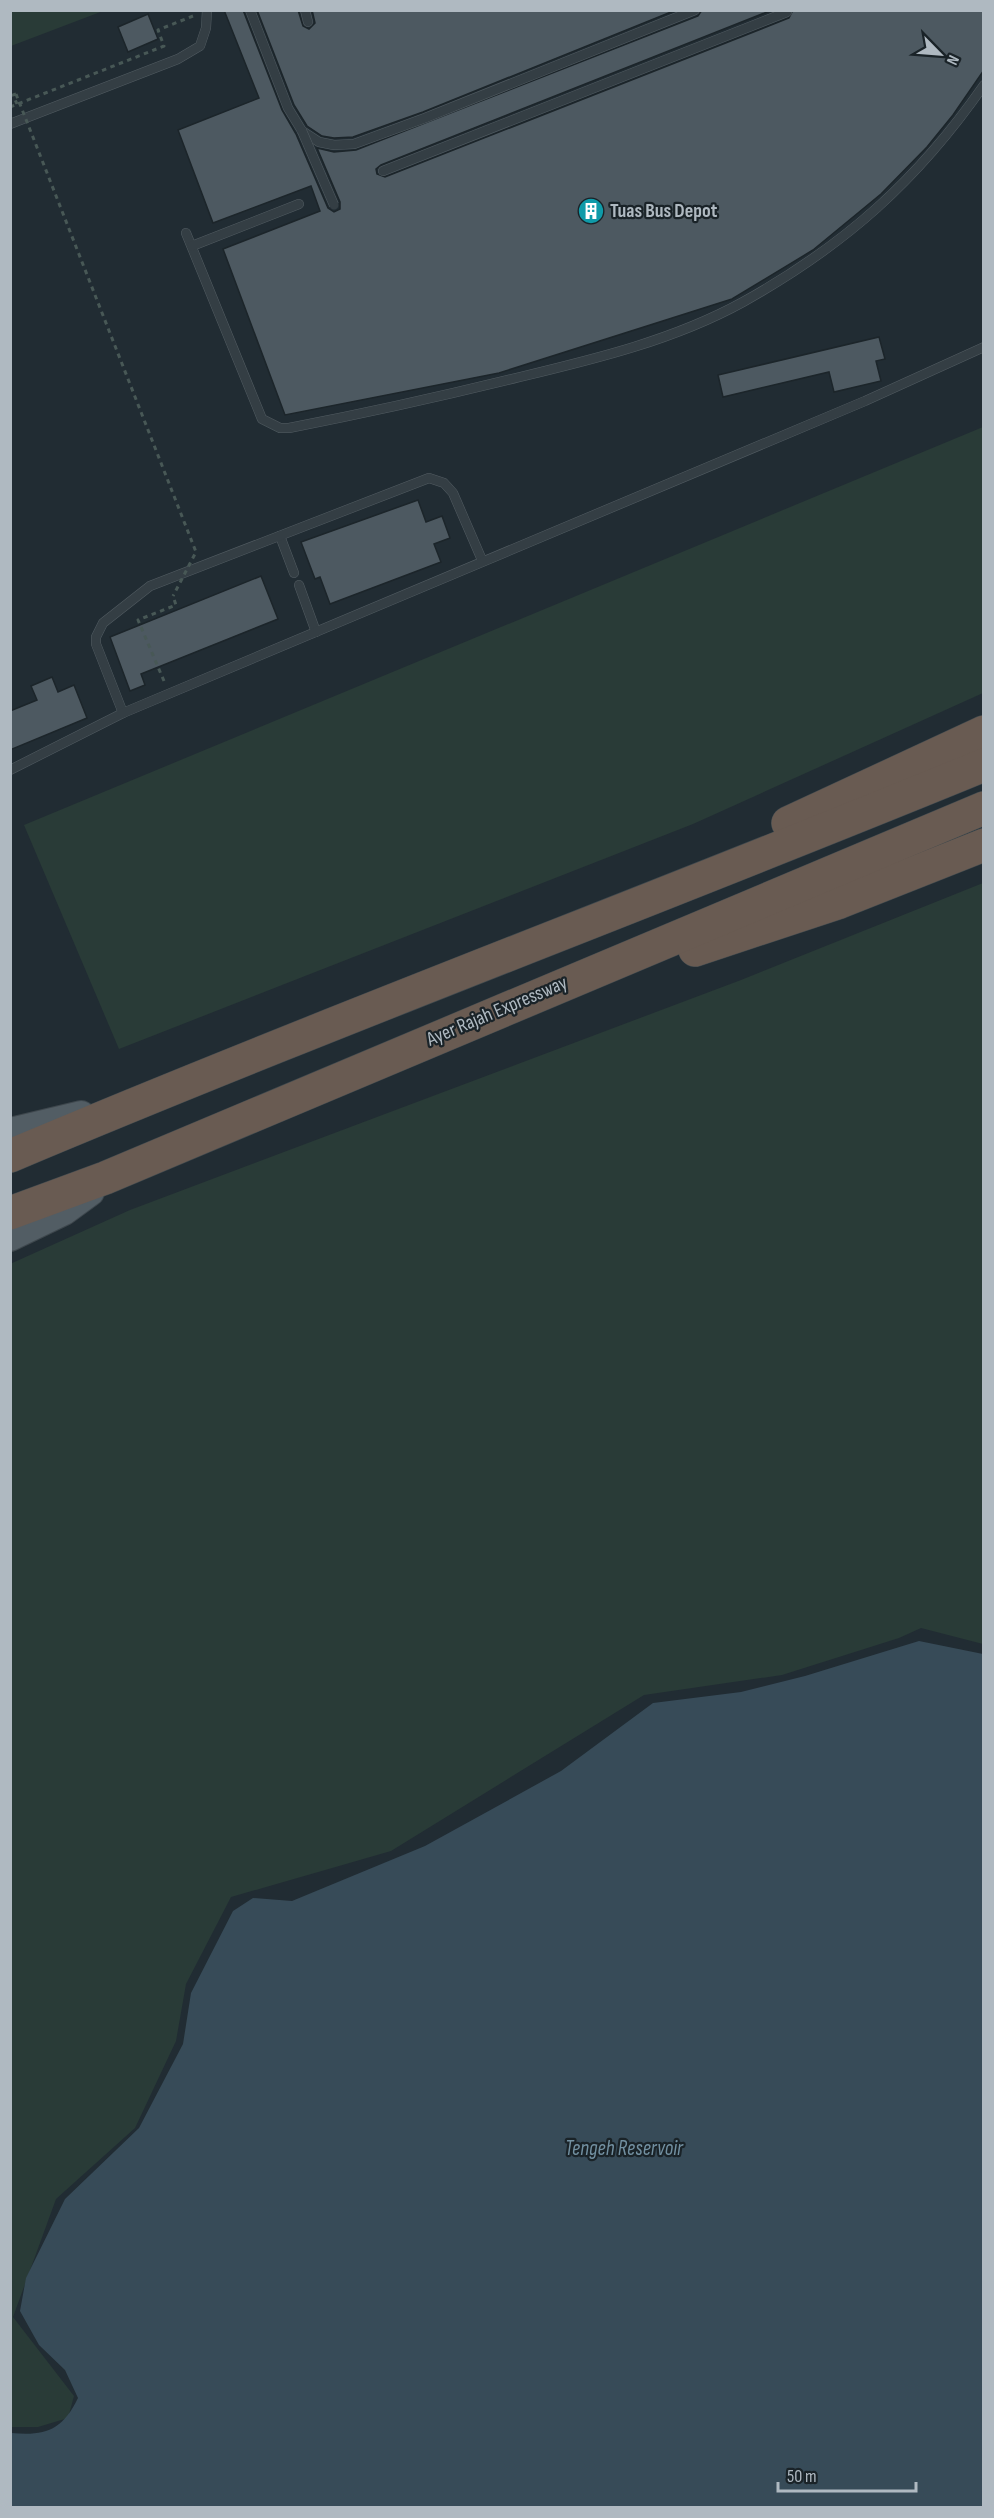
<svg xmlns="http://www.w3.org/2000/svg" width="994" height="2518" viewBox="0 0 994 2518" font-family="'Sofia Sans Condensed',sans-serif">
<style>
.green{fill:#293b37}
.water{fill:#374b58}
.building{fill:#4d5961;stroke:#1c252a;stroke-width:1.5}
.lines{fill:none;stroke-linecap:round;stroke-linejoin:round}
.lane-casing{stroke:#525c62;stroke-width:10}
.primary-casing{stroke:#3e474d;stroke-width:30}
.highway-casing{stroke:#3f494e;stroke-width:34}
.path{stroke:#485856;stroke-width:3;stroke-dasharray:4.5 4.5;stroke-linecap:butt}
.lane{stroke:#343e44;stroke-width:9}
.primary{stroke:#525d64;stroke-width:28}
.highway{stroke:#695b52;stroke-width:33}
.lane-bridge-casing{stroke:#525c62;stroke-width:10;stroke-linecap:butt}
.path-bridge{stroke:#485856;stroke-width:3;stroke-dasharray:4.5 4.5;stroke-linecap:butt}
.lane-bridge{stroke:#343e44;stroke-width:9}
.labels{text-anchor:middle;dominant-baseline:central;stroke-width:4.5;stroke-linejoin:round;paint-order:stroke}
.poi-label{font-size:20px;font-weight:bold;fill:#afb9c1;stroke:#1a2328;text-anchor:start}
.street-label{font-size:20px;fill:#afb9c1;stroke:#1a2328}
.water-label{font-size:21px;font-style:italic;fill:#7290a1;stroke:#1a2328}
</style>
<rect width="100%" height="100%" fill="#212c33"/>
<g class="green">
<polygon points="11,10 103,10 103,11 11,46"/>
<polygon points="983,427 983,693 693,824 119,1049 24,825"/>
<polygon points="983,883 983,1644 921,1628 899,1638 782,1675 644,1695 391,1851 231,1897 186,1984 176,2041 135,2128 56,2199 13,2317 74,2396 68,2418 38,2427 10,2427 10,1264 130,1210 741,980"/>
</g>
<path class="water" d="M919 1641 983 1654V2507H11V2433C45 2436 62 2431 78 2398L65 2370 39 2345 20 2311 26 2278 65 2199 139 2128 183 2044 191 1993 233 1911 253 1898 292 1901 425 1846 561 1771 653 1703 741 1692 805 1676Z"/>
<g class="building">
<polygon points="224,10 243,10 282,110 296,134 328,208 334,212 340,209 340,202 317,148 334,152 356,150 698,16 702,10 772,10 381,165 376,169 377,174 385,177 789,18 793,10 984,10 984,70 953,115 927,147 881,194 813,250 732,299 499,373 285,415 223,249 320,211 311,186 213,223 178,130 259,98"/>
<polygon points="257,10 298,10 303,26 309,29 315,23 312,10 676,10 423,112 353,137 334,138 322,136 307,126 294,105"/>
<polygon points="148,14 158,39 128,52 118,27"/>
<polygon points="879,337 885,359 876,361 881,381 834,392 829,372 723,397 718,375"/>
<polygon points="418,500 426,522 442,516 450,538 434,544 441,562 330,604 320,577 315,579 301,542"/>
<polygon points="261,576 278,619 141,674 145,685 130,691 110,637"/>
<polygon points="52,677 58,692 74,685 87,718 10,750 10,711 37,700 31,686"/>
</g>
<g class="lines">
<g class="lane-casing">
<g id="lane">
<polyline points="250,10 288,108 302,131 319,142 334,145 354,144 425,118 695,10"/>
<polyline points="305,10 308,22"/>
<polyline points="10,124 178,59 200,46 206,28 207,10"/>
<polyline points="383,171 787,12"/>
<path d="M186 233 262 419 280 428H289C367 413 443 396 520 377 595 359 674 340 743 302 845 245 917 181 984 85"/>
<polyline points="192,246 299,204"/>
<polyline points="280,536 294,573"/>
<polyline points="299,585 316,632"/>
<polyline points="123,713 96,644 96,637 103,623 150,586 429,478 444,483 453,493 482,560"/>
<polyline points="10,770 123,713 865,401 984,347"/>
</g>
</g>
<g class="primary-casing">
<g id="primary">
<polyline points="10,1132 81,1115"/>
<polyline points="10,1237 64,1211 90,1192"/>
</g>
</g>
<g class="highway-casing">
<g id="highway">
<polyline points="788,823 984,732"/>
<polyline points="695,950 840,902 984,845"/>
<path d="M10 1156C333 1020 660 898 984 765"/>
<polyline points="10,1213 105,1178 984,808"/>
</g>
</g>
<g class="path">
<polyline points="16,94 13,95 17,104"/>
<polyline points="10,107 164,46 158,30 193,16"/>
<polyline points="164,681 138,620 176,605 173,596"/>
</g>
<use href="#lane" class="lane"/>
<use href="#primary" class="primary"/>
<use href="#highway" class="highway"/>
<g class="lane-bridge-casing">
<polyline id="lane-bridge" points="302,131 334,205"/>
</g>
<polyline class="path-bridge" points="16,94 196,552 173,596"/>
<use href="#lane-bridge" class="lane-bridge"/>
</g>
<defs>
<g id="building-disc" transform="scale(1.35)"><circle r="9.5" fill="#0f9aa8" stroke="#1a2328"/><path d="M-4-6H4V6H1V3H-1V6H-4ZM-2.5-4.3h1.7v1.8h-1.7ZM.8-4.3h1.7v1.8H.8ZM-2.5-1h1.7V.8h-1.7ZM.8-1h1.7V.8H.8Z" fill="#fff"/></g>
</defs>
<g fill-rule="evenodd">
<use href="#building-disc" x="591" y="211"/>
</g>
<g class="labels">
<g class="poi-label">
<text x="610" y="211">Tuas Bus Depot</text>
</g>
<g class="street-label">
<text transform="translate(497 1011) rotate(-23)">Ayer Rajah Expressway</text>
</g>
<g class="water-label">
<text x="624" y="2148">Tengeh Reservoir</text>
</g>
</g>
<rect width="994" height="2518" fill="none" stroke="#afb9c1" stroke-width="24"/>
<g transform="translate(940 54) rotate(115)" stroke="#1a2328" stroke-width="4.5" paint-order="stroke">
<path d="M0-4.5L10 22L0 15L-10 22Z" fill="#afb9c1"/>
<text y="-9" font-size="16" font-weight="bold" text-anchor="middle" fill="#afb9c1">N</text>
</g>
<path d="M778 2482v9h138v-9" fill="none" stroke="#afb9c1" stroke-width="3"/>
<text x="787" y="2482" font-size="18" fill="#afb9c1" stroke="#1a2328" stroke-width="4.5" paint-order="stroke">50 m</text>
</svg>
